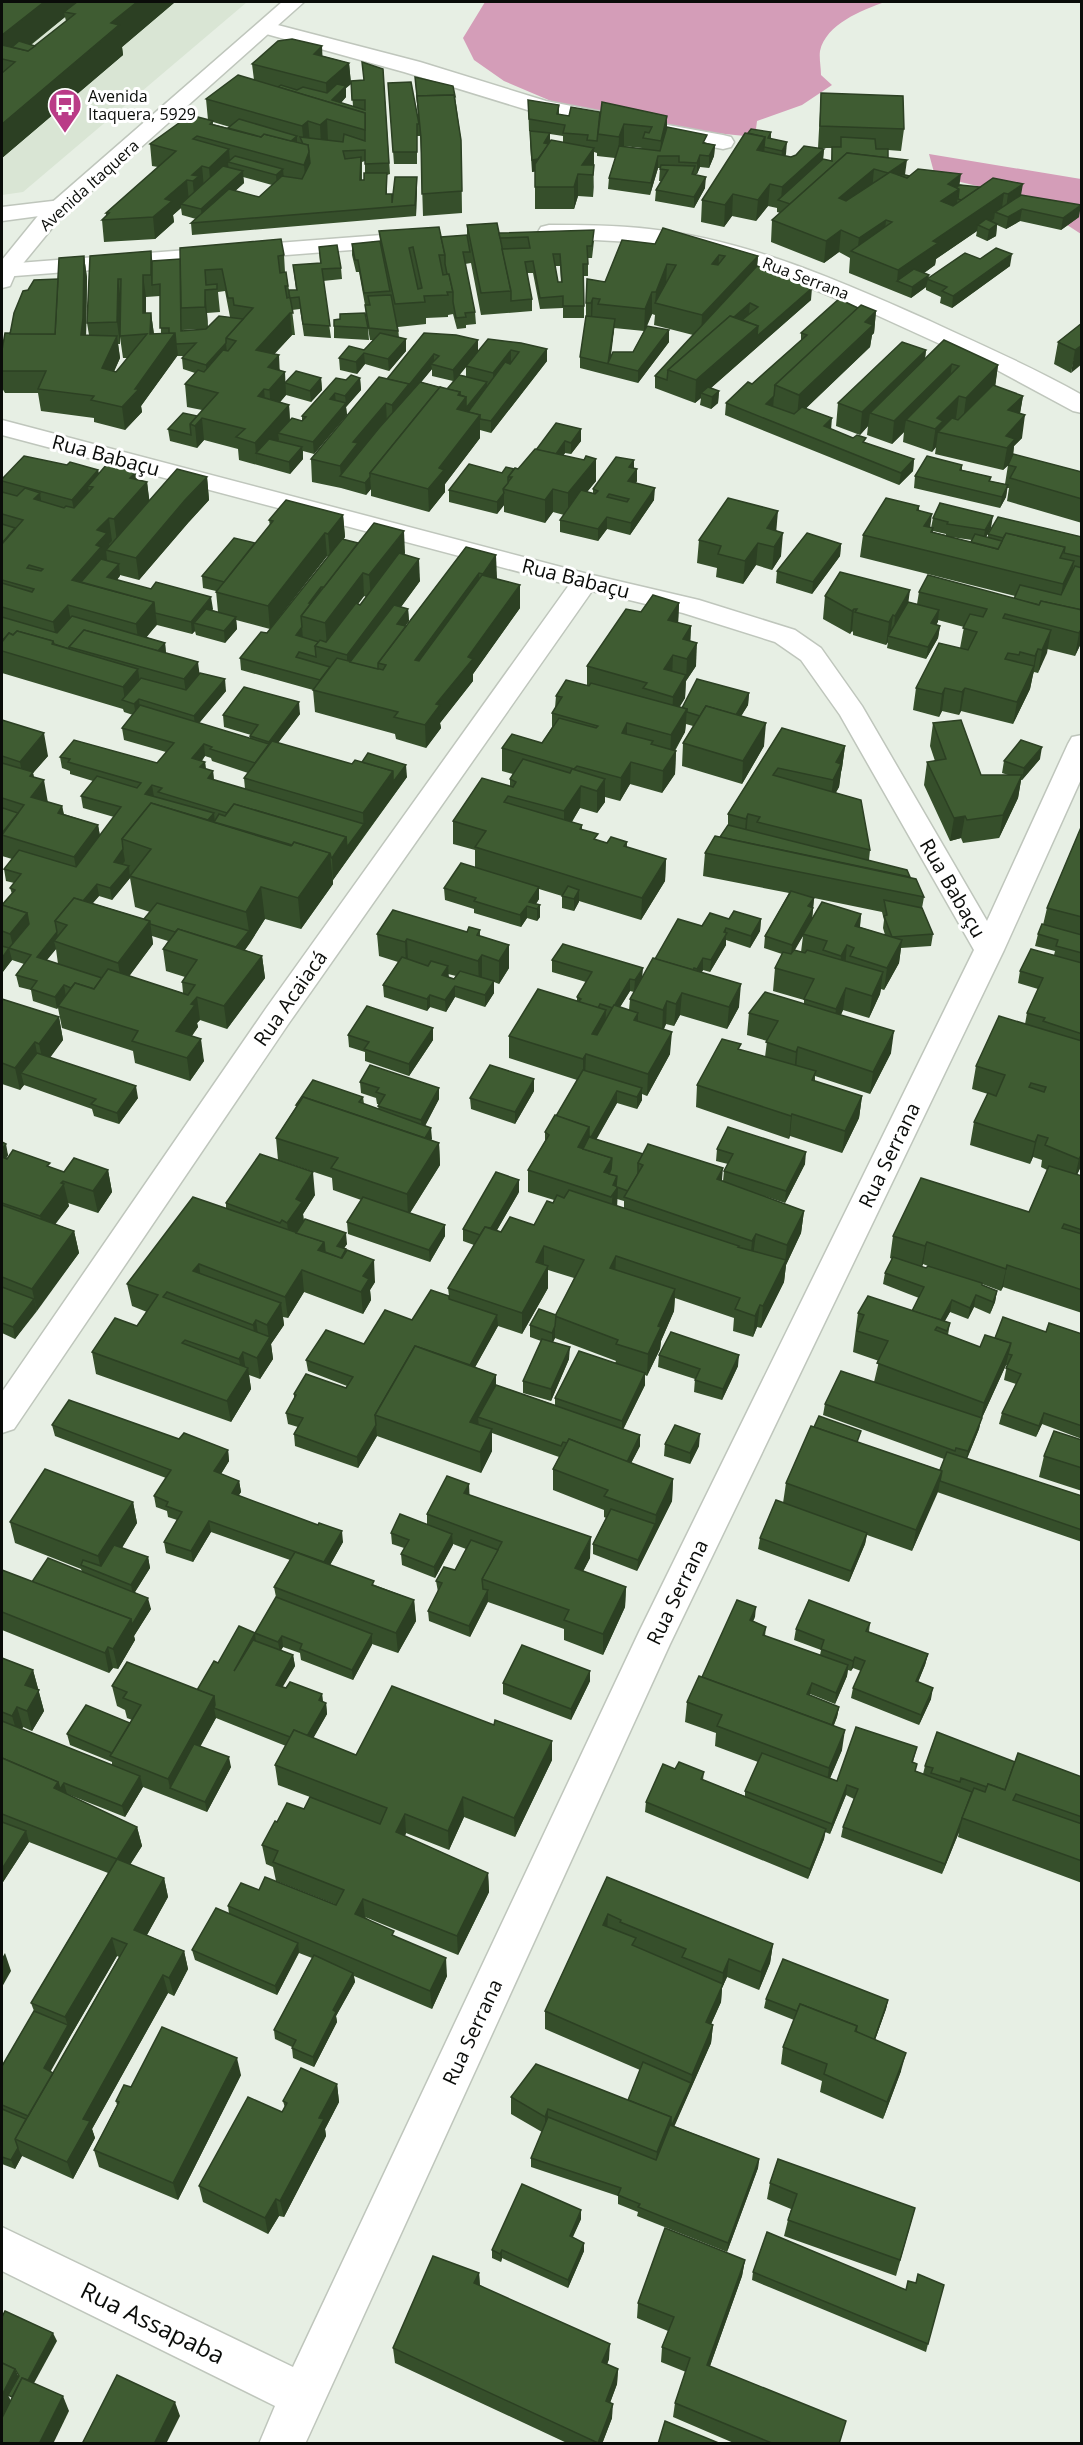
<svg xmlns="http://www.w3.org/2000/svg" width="1083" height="2445" viewBox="0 0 1083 2445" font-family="'Open Sans',sans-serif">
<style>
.built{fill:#d9e5d4}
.forest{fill:#d49db8}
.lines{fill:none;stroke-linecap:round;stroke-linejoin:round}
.street-casing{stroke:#bfc6bc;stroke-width:3}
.secondary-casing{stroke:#bfc6bc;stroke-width:3}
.street{fill:#fff;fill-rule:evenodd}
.secondary{fill:#fff;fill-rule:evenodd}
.wall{fill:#364f2b;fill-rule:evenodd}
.shaded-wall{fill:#2c4023}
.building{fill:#3f5c32;stroke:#2c4023;stroke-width:1.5;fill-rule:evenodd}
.labels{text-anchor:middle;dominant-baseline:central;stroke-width:6;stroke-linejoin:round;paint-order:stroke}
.far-poi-label{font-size:16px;fill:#0a0c09;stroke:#fff;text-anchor:start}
.far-street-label{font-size:16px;fill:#0a0c09;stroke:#fff}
.street-label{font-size:20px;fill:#0a0c09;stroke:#fff}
.near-street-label{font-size:24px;fill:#0a0c09;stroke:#fff}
</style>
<rect width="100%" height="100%" fill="#e7efe4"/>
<polygon class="built" points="2,2 247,2 23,192 2,195"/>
<g class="forest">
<path d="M485 2H885C862 10 826 24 820 51 819 58 821 67 821 75L832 85 802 105 757 121 755 137 705 132 558 104 504 81 474 60 463 38Z"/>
<polygon points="929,154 1081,179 1081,234 1038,206 1003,192 935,176"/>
</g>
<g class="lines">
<g class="street-casing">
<g id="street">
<polygon points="266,22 420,62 546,101 623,116 626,121 623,126 615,128 534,112 404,72 259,32 256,28 259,24"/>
<polygon points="662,124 723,135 731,137 734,142 731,147 723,149 654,136 651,131 654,126"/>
<polygon points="61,200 69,202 72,207 69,212 2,221 2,207"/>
<path d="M549 225C583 225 616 225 649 229 748 240 840 281 930 321 981 345 1033 367 1082 395V413L1073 411 997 370 872 313 781 276 736 261 650 243 541 237 538 232 541 227Z"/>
<polygon points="395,234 403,236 407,241 403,246 2,277 2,265 5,264"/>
<polygon points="2,420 588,574 699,600 795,630 821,648 862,706 987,921 1068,744 1072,737 1082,735 1082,777 1004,950 670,1644 305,2444 259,2444 275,2406 2,2271 2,2227 293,2367 639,1632 974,950 840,715 801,660 775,642 683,613 592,591 289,1023 14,1429 2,1433 2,1392 267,1007 569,585 2,435"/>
</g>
</g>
<g class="secondary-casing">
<polygon id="secondary" points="282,2 304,2 57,222 16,272 10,286 2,288 2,260 41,212"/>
</g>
<use href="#street" class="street"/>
<use href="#secondary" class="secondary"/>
</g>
<g class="wall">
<path d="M2 2H175L122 47 123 55 2 158ZM65 17 66 21 35 46 31 45Z"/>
<path d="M323 56 349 63 351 84 346 88V97L341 103 353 106 351 81 363 80 383 69 390 174 387 175V194L393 200 417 177V188L416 216 192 235 191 223 196 219 182 215 181 208 173 215 174 222 155 239 104 242 102 220 106 216V213L158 167 152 166 150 144 208 120 206 99 254 80 252 64ZM213 122 230 127 228 128 213 124ZM365 161V173L364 180H362V162ZM243 177 272 185 259 197 235 191 244 183Z"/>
<polygon points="415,77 455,96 461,140 462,213 423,216 421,153 420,136 417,136 417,164 394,164 388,83 418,118"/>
<polygon points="821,93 904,129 901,151 888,150 888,158 905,175 1021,195 1079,217 1061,230 1020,221 1006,229 997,225 996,236 987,241 976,236 977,231 936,259 935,265 924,273 929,275 928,278 980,259 1010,266 952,308 940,303 941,297 926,290 926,287 911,298 849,273 850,258 839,252 824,263 771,242 772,220 780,213 777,212 777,208 768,206 756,221 732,216 724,227 701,222 702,200 771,132 771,139 786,154 785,156 791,157 824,149 823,159 831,161 832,148 818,148"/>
<path d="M528 100 559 105V115L569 116 600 112 667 116V127L707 143 715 145 714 156 709 168 700 167 697 174H695L705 188 694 208 655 201 656 190 661 181H659L660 168H658L650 195 608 189 609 178 615 158 597 156V153L594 152 593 197 578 196 574 209H535V171L532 172 530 143V131H533H529ZM550 134 563 136V142H550ZM623 146 642 148V149Z"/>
<path d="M467 225 499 233 594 241 592 258H588V276H584V318H563V308L540 309 533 273H527L532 299V311L481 315 471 263 465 264 475 312 476 324 466 325V328L457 329 453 314 448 315V317L426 318V324L398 327 399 338 406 351 389 371 365 364 357 374 340 370 339 358 364 350 373 340H370L366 316 365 305 359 272H356L352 255V244L380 241 379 231 441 237 467 235ZM555 266H560L561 282H558Z"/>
<path d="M655 244 758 256 757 266 811 300 711 388 719 391 718 403 711 409 700 405 701 398 695 403 655 388V376L693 335 654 325 655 315 652 314 645 331 669 342 638 383 580 368V357L586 316V303L605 282ZM614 328 644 331 633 352 610 358Z"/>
<path d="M319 247 341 268 342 279 323 281 331 338 304 336 300 309 292 310 295 335H292L274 354 280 371 286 383 321 378 322 390 311 402 286 395 280 402 289 405 290 420 302 421V416L346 380 360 378 361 390 346 407 347 415 314 454 303 451V459L290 474 239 460 238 449 204 440 197 448 170 441 168 429 197 416 202 410 187 407 185 384 195 373 183 369 182 358 184 356H177L141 406 142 412 125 430 94 422V418L41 411 38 393H5L2 388V350L28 290 58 279 84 256 87 278 86 335H89L87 323 90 256 152 261 284 255 285 272H286L289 290H296L293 265 320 263ZM225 291 230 317 208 327 207 313 220 312 218 292ZM160 296 161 334H154L151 313H146V297ZM183 327V330L206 329 183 331ZM120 337 123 358H128L116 372 114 371 120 358 118 344H120Z"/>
<polygon points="858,308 876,311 874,333 872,335 870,347 806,408 831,429 866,443 914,459 913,471 899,485 725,415 726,403 752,384 801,340 801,333"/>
<polygon points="1082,323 1071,373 1054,364 1058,342"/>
<polygon points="334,326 368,328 369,340 334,338"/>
<path d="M424 333 478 351 547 349V361L491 433 480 430V438L445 484V492L429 512 371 496V489L366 495 341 488 312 482 311 459 387 379ZM466 367V376L459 375ZM432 369V376L453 381 447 389 421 382Z"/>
<polygon points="926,350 925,359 998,365 995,386 1023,396 1020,414 1022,438 1014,446 1013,456 1082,472 1082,523 1007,501 1009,488 1007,488 1006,497 1000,508 914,488 915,476 962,465 962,470 991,477 990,481 1005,484 1008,465 1003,470 935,454 936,447 932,452 903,442 904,432 892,444 867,435 868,426 860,435 836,426 838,403"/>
<polygon points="581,429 581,441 571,454 565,453 563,456 596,481 587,492 593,493 593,489 634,460 634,468 637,469 637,481 636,483 654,500 630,535 607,529 598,541 560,532 560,520 564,515 553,512 545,523 504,512 504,505 497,514 449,502 449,490 514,469 518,469 536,450"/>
<path d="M67 465 98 470 99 474 136 472 137 479 147 482 149 500 207 477 209 500 188 523 139 580 120 575 117 580 213 609 212 610 218 612 216 591 203 588 202 576 255 543 270 526 269 520 343 515 345 537 343 540 405 553 404 555 420 581 401 607 408 609 409 621 405 626H406L466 547 497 578 496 579 520 608 473 674V681L440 723 441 728 426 748 396 739 395 734 315 712 313 690 241 670 240 658 267 633 329 556H327L270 629 236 620 237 629 225 643 196 635 195 631 192 634 157 625 146 637 165 643 166 653 200 673 226 691 199 723 250 739V736L251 735 224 727 223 715 300 714 278 743 352 764 407 777 333 880V884L301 929 265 919 245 950 262 956 265 978 227 1029 200 1020 197 1023 198 1027 192 1036 204 1061 190 1081 135 1063 133 1051 62 1028 58 1008 57 1009 33 1001 31 990 19 987 16 975 24 964 12 960 10 955 12 960 2 973V905L12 894 10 888 14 883 6 881 4 869 12 859 2 856V720L48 756 33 773 34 777 48 802 62 806 64 814 98 825 100 836 114 817 83 808 81 796 93 781 70 774V771L62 768 60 757 157 763 166 752 124 740 122 728 133 715 124 712 123 709 2 673V492H3L2 479ZM364 596 366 597 360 605 358 604ZM205 756 211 758 212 761 248 773 244 778 245 789 214 780 213 771 206 769 205 762 202 761ZM130 878 135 907 150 912 144 919 92 903 99 896 112 900ZM152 936 168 941 163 949 166 971 185 977 182 982 183 993 129 976 153 944ZM56 949 58 964 47 960Z"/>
<path d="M919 506V511L930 528H931L933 518 991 528 986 537 988 538V534L1082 537V641L1075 656 1047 649 1038 673 1034 672 1033 675 1030 689 1013 724 961 711 959 715 942 711 939 717 913 710 916 688 960 648 964 627 938 620 936 625 940 626 938 638 926 659 887 648 888 642 886 645 853 635V632L852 631 850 634 823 619 825 596 908 602 917 604 919 592 1014 599 1015 596 860 557 863 535ZM933 531 946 534V535L933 532ZM951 537 972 540 971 542Z"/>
<polygon points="777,531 781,556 772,570 756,565 743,584 716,577 717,568 697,563 699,540"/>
<polygon points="841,544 840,556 812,594 776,583 777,571"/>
<polygon points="679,603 678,623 691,626 690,641 696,666 686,681 685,698 679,707 682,708 749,693 748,705 741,716 764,746 742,784 682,766 683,743 693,726 686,724 685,732 675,751 676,751 675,774 662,793 630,784 620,801 605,797 605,802 597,813 580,808 572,822 582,825 582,830 597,840 607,843 627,842 627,847 666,859 665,881 641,920 579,901 574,911 562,908 562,896 539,889 539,899 536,904 540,917 537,921 527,918 521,927 474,913 474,909 445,900 444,888 475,868 475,850 453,844 453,821 510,786 510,779 513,774 502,771 502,748 542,743 552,727 552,713 555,708 556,696 587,685 587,666 641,612"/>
<polygon points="933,723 981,775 1008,775 1002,773 1004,761 1040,759 1022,780 1021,780 1018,798 999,838 963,843 961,838 950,841 924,785 927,762 935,761 930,746"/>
<path d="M782 728 845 746 842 768 841 772 839 787 836 792 870 850 869 860 910 877 924 897 922 908 933 934 931 946 901 948 899 963 884 990 881 989 880 994 869 1018 843 1010 841 1015 891 1053 870 1094 815 1076V1081L862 1096 859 1118 842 1153 790 1136 789 1139 696 1107 697 1085 741 1050 765 1057 767 1041 747 1035 749 1013 804 1003V1000L773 991 775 968 782 954 764 948 765 936 789 893 703 876 705 853 720 837 728 825V814ZM814 898 882 912 884 920 883 928 885 935 860 927 861 914 812 919ZM803 936 801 952 794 950Z"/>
<path d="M1082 825V1164L1077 1175 1082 1176V1313L1003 1287 1001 1291 982 1284V1285L997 1291 995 1302 990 1314 974 1307 968 1319 950 1312 944 1322 950 1323 948 1335 980 1347 995 1338 1046 1332 1082 1334V1439L1042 1424 1036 1437 999 1424 1002 1413 1016 1384 1004 1380 1007 1365H1006L981 1420 979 1429 967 1459 1082 1496V1542L937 1492 912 1551 867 1535 865 1544 849 1582 758 1549 760 1538 783 1503 786 1483 859 1443 940 1470 944 1459 823 1415 825 1404 874 1382 879 1361 853 1352 858 1313 912 1311 919 1298 883 1284 885 1273 892 1259 890 1258 893 1236 1029 1212 1047 1170 1041 1167 1042 1160 1033 1157 1030 1164 970 1145 974 1122 988 1094 972 1089 976 1066 1025 1024 1027 1013 1038 989 1018 983 1020 971 1054 955 1055 951 1035 946 1038 934 1043 925 1047 908ZM923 1264 928 1266 926 1268 922 1267Z"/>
<path d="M729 919H761L760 931 750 948 726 940V945L710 972 703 970 701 973 739 1007 727 1029 680 1015 674 1026 666 1024 664 1029 670 1054 647 1096 642 1094V1100L637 1109 617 1103 596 1139 723 1181 724 1171 728 1164 716 1161 717 1149 805 1164 785 1203 764 1196 804 1211 801 1233 786 1265 784 1282 761 1328 757 1327 753 1337 733 1331 734 1318 675 1298 674 1311 661 1341 660 1349 647 1376 645 1375V1385L623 1429 640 1435V1446L631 1463 673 1479 672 1501 637 1571 593 1554V1544L606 1518 604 1517V1510L553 1490V1469L559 1457 492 1433V1451L481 1473 377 1436 358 1468 295 1446 294 1434 298 1427 288 1424 286 1413 294 1399V1394L346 1388 347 1386 308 1371 306 1360 364 1344 412 1320 449 1296 448 1288 474 1245 463 1241V1229L519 1192 497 1230 501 1232 534 1225 553 1203 554 1200 528 1192V1170L545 1141V1132L556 1116 577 1080 509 1058V1036L577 1001V997L586 982 552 972V960L643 977 655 959 702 926ZM630 991 634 992 630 999 629 1010 620 1007ZM617 1199 624 1201V1208L617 1206ZM548 1270 574 1278 556 1315 530 1325V1337L541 1341 523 1381V1393L551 1401 569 1359 553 1342 555 1338 616 1361 615 1363 555 1398V1405L496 1385V1375L475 1367 498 1326 522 1334 548 1288Z"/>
<path d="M480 930V936L509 945V968L499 984 494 982V993L485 1007 455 997 446 1012 430 1007 427 1011 384 997 383 985 398 962 379 956 377 934 467 932ZM448 974 456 976 454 979 448 977Z"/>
<polygon points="2,999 59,1017 63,1040 50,1057 138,1098 119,1124 94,1116 92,1109 24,1085 20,1090 2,1084"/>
<polygon points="348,1035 433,1040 409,1076 365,1061 365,1052 349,1047"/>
<polygon points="360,1082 439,1088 439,1099 425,1125 431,1140 439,1143 440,1165 410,1213 445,1225 445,1236 430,1262 348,1234 347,1222 361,1200 333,1190 332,1178 278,1160 276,1138 296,1107 296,1105 363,1097 364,1104 378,1109 379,1104 377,1104 376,1098 361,1093"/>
<polygon points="534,1091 515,1124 471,1109 470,1098"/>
<polygon points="2,1142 8,1155 6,1159 51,1168 64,1172 108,1170 112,1192 98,1213 68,1203 69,1206 55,1224 74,1231 79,1253 15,1339 2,1333"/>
<polygon points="315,1195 303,1214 304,1221 347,1244 344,1248 346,1249 347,1250 375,1282 370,1290 371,1300 363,1314 304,1292 288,1318 283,1317 284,1325 271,1344 273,1359 260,1379 249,1375 251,1389 231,1422 96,1374 92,1352 137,1326 147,1312 132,1306 127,1284 226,1209 226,1203"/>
<polygon points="659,1355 738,1366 722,1400 694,1392 695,1379 658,1367"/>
<path d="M52 1425 179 1439 228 1450 229 1461 221 1474 239 1481 241 1492 238 1496 343 1542 330 1565 375 1585 414 1600 416 1621 398 1653 372 1644 353 1680 301 1660 300 1653 283 1647 281 1650 293 1655 295 1666 282 1687 322 1694 323 1702 326 1703 327 1714 313 1738 356 1755 552 1760 515 1837 464 1817 449 1850 406 1833 405 1836 488 1873 489 1892 458 1955 365 1917 395 1936 447 1976 432 2009 354 1976 355 1982 336 2016 337 2022 314 2067 293 2058 292 2048V2047L275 2039 274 2030 312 1958 299 1953 277 1995 195 1960 192 1950 229 1914 228 1906 259 1890 337 1905 276 1881 273 1867 266 1864 262 1845 277 1822 304 1809 310 1797 278 1785 275 1765 286 1746 216 1718 200 1746 231 1767 207 1812 143 1787 125 1817 67 1794 137 1827 142 1846 130 1865 164 1878 168 1897 147 1935 184 1951 188 1969 174 1996 168 1993 92 2129 95 2138 73 2179 22 2156 15 2169 2 2164V2066L34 2011 31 2003 108 1873 29 1842 3 1882H2V1658L33 1670 44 1711 32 1731 23 1727 22 1729 112 1765V1762L70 1745 67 1734 130 1723 132 1720 127 1718 125 1710 117 1706 112 1686 197 1690 218 1663 255 1633 276 1597 274 1587 290 1560 211 1532 193 1562 166 1553 164 1542 177 1520 168 1517 167 1511 156 1507 154 1496 166 1478 55 1436ZM117 1956 119 1957 53 2073 50 2071Z"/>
<polygon points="1082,1440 1082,1491 1039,1477 1044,1456"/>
<polygon points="665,1444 699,1446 690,1464 664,1456"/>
<polygon points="470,1495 590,1558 583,1571 626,1587 625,1607 603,1655 564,1640 564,1629 488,1602 470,1637 429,1621 428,1611 438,1592 436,1581 455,1570 466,1549 453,1544 435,1578 402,1565 401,1554 404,1548 392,1544 391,1533 427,1524 427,1514"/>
<polygon points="133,1502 137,1523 122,1548 148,1557 150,1568 135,1592 151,1609 134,1636 135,1640 118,1669 113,1668 109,1673 2,1630 2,1570 32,1582 82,1572 81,1569 15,1543 10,1522"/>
<polygon points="755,1617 753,1621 766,1627 765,1636 820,1655 821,1650 794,1640 796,1629 870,1623 869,1632 928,1654 925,1665 918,1682 931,1699 919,1725 851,1698 853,1688 861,1671 853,1668 851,1671 848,1670 847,1676 835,1704 810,1694 809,1695 839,1707 837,1717 834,1725 842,1750 830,1778 837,1781 917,1747 913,1762 916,1771 923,1774 925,1766 1015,1762 1082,1777 1082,1883 958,1837 959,1832 942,1874 841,1837 843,1827 854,1799 846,1795 830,1834 825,1832 824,1839 808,1879 645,1812 646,1802 675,1769 704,1772 703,1780 745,1796 745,1791 758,1762 715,1746 716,1733 685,1722 687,1702 702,1677"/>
<polygon points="590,1681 571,1720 503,1694 503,1683"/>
<polygon points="607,1877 773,1944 770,1963 759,1990 727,1977 722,1988 721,2002 711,2024 713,2025 711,2043 674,2126 759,2159 758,2168 727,2252 637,2216 638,2212 618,2204 618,2196 531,2167 531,2158 542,2132 511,2114 511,2097 628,2100 640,2070 545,2029 545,2011"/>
<polygon points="766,1999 888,2000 886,2009 875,2040 901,2071 883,2119 820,2092 822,2081 781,2064 783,2047 794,2020 764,2008"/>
<polygon points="241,2075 178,2200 99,2167 94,2150 117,2105 116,2101 131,2087"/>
<polygon points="337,2084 339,2102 325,2129 326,2136 284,2217 279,2216 268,2234 203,2202 199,2186 282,2112 285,2108 283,2101"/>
<polygon points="770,2183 915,2208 896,2276 784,2236 788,2220 791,2209 767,2199"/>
<polygon points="581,2219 573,2237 584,2243 584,2251 568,2288 502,2258 501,2262 492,2258 492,2250"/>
<polygon points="745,2260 742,2276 710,2366 840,2444 736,2444 673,2417 675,2403 686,2372 661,2362 662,2347 668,2331 637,2318 638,2303"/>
<polygon points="753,2272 905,2290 928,2344 926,2352 752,2280"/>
<polygon points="479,2273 480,2285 609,2359 607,2365 618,2369 617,2384 610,2403 612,2418 602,2444 569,2444 395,2363 393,2348"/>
</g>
<g class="shaded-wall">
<polygon points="44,2 84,2 64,12 65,17 22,51 2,59 2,35"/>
<polygon points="137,2 175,2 122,47 123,55 2,158 2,124 111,23"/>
<polygon points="322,46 323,68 314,54"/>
<polygon points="349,63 351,84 346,88 346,97 333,111 327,105 326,83"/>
<polygon points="667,116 667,138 660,156 661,141"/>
<polygon points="327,119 328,141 321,146 320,125"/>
<polygon points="308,121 310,143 304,147 302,126"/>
<polygon points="624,124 624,146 618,159 619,137"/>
<polygon points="550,133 550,145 544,143"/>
<polygon points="297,136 297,148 283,149"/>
<polygon points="765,137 764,158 757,150"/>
<polygon points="787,142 786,154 781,163 782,151"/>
<polygon points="715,145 714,156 709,168 709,156"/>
<polygon points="594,148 594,187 593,197 594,170 582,165"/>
<polygon points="229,149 230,162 228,162 229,173 211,189 209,168"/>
<polygon points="824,149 822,171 781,201 782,187"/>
<polygon points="309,152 311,174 306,186 304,165"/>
<polygon points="700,155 700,167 697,174 697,163"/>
<polygon points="658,156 658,168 650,195 651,183"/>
<polygon points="546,158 546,170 532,172 532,160"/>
<polygon points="907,160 904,182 888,173"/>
<polygon points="202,166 204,188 195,203 192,175"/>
<polygon points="283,169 284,180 277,187 276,175"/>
<polygon points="874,169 872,191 837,220 839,198"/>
<polygon points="243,171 244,183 202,221 201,209"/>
<polygon points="578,174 578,196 574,209 574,187"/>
<polygon points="961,174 956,210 941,201 948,184"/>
<polygon points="417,177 417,188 416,216 415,205"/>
<polygon points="706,177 705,188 694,208 694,197"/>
<polygon points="187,180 189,202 181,204 181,208 173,215 174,222 155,239 153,217 165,199"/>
<polygon points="770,184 768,206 756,221 758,200"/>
<polygon points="1023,184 1019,206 1005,216 1008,194"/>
<polygon points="1004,193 1001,215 995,212 994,219 983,227 978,225 977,231 936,259 935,265 907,285 897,281 898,270 933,241"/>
<polygon points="733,194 732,216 724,227 725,205"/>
<polygon points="1081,205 1079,217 1061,230 1063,218"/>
<polygon points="1022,209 1020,221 1006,229 1008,217"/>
<polygon points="886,220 884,242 857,254 859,238"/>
<polygon points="997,224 996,236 987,241 989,230"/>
<polygon points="841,230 839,252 824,263 826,241"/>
<polygon points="151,251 154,273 152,285 153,297 151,275"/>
<polygon points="1012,254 1010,266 952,308 953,296"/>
<polygon points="719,255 718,277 712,264"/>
<polygon points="84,256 87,278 86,340 81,335"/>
<polygon points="758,256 756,278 701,337 702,315"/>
<polygon points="667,264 666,286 655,303 656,292"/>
<polygon points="143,275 146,297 146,335 143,313"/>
<polygon points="929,275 926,287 911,298 912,287"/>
<polygon points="118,279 121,301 120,344 117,322"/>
<polygon points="812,288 811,300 704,394 701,393 701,398 695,403 696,380 758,326"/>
<polygon points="205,290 207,313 208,329 205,307"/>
<polygon points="652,292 652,314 644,331 645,309"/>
<polygon points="593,298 592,320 591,325 591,303"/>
<polygon points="750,303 749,314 725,336 720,328"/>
<polygon points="876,311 874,333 872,335 870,347 797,417 799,395"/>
<polygon points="151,313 154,335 150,334"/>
<polygon points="290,313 292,335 258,372 256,350"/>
<polygon points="615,319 614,331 610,364 608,364"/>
<polygon points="669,330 669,342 638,383 638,371"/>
<polygon points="175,333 178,355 141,406 142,412 125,430 122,407"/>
<polygon points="117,336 120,358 106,390 102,368"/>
<polygon points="406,339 406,351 389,371 388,359"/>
<polygon points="478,340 478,352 454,382 453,370"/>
<polygon points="226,343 227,354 207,376 206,365"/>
<polygon points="1082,345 1082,364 1071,373 1075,350"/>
<polygon points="547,349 547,361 491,433 491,421"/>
<polygon points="511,350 511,362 494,384 493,373"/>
<polygon points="926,350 923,373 870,413 868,426 860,435 862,412"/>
<polygon points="364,353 365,364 357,374 356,362"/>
<polygon points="434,354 434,365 431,364 432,369 409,397 393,427 392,405"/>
<polygon points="279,355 280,378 285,372 286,395 271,413 268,367"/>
<polygon points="952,364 949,386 906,420 904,432 892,444 894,421"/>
<polygon points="998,365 995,388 963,421 966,398"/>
<polygon points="321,378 322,390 311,402 310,391"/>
<polygon points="360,378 361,390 346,407 347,415 314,454 313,442 346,403 345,396"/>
<polygon points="487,382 487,393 469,416 457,409 458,395 460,392 466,397"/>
<polygon points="264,389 266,412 258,396"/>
<polygon points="719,391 718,403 711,409 712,397"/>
<polygon points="335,393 336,405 330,399"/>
<polygon points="774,396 773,408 766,404"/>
<polygon points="959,396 956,418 942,433 938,432 936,447 932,452 937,418"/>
<polygon points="1023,396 1019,418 1008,410"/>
<polygon points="386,403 387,425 341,476 340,466 353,442"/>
<polygon points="289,405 290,427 278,433 279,440 265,456 256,453 257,465 255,443"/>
<polygon points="480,415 480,438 445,484 445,492 429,512 428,489 439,468"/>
<polygon points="1025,415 1022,438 1014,446 1012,462 1003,470 1007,448 1006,436"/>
<polygon points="202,418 204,440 197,448 195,426"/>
<polygon points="832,418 831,430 824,426"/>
<polygon points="581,429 581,441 571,454 571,443"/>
<polygon points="565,441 565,453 554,468 554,456"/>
<polygon points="302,447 303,459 290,474 289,462"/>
<polygon points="596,459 596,481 568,515 568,493"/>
<polygon points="914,459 913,471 899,485 901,473"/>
<polygon points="634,460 634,472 629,467"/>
<polygon points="637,469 637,481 628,493 628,481"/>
<polygon points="98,470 102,492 93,487 88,486 91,505 76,522 72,500"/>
<polygon points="136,472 139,492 147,482 150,505 117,542 114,519 130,478"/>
<polygon points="207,477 209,500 188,523 139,580 136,558 185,500"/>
<polygon points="370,477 371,489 366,495 365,483"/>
<polygon points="1008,485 1006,497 1000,508 1002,497"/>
<polygon points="655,488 654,500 630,535 631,523"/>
<polygon points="553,489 553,512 545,523 545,500"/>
<polygon points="40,493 43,515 34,499"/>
<polygon points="504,493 504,505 497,514 497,502"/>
<polygon points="778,511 776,534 767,528"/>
<polygon points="932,514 929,536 924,526"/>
<polygon points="343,515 345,537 330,557 328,534"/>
<polygon points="993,516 991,528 983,542 985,530"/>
<polygon points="607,517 607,529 598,541 598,529"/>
<polygon points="109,518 112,541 109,544 110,551 106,550 107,560 84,593 72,580 96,545 97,530"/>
<polygon points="404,531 405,553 371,598 369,575"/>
<polygon points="325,533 327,556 270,629 268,606"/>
<polygon points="783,533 781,556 772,570 774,547"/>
<polygon points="758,543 756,565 743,584 745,561"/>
<polygon points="841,544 840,556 812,594 813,582"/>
<polygon points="496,555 497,578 483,596 483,574"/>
<polygon points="419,559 420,581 356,668 347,665 347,655"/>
<polygon points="1074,561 1070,584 1059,607 1063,584"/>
<polygon points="119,564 120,576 109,589 107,577"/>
<polygon points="363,573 364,596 327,645 325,623"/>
<polygon points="479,573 480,595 416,683 415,660"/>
<polygon points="520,585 520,608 473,674 473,681 440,723 441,728 426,748 425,725 436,704 468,657"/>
<polygon points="321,587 322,599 310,614 309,603"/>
<polygon points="910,590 907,613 893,638 895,616"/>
<polygon points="211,597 213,609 200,625 194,623 195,631 192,634 191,622"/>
<polygon points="154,602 157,624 139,647 136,624"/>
<polygon points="679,603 678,625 668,620"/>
<polygon points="68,605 72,627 57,644 53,622"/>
<polygon points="408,609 409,621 397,636 397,624"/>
<polygon points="854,609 852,631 850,634 852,611"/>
<polygon points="939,610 938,622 930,635 931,623"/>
<polygon points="893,615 890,637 888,636 888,642 886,645 889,622"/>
<polygon points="236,617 237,629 225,643 224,631"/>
<polygon points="691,626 690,649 683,639"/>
<polygon points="940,626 938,638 926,659 928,647"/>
<polygon points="302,627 303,639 296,635"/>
<polygon points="1082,628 1082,641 1075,656 1079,633"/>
<polygon points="1051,630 1047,653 1038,673 1042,650"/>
<polygon points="165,643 166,655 153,671 151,659"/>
<polygon points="697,643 696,666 686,681 687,659"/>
<polygon points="1038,649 1030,689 1013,724 1017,702 1033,670 1035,656"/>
<polygon points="673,655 672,678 664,669"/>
<polygon points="198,662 201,685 187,702 184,679"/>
<polygon points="138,669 141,691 125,701 123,687"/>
<polygon points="686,675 685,698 672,720 673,697"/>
<polygon points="225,679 226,691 195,728 194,716"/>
<polygon points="945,688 942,711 939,717 942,694"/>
<polygon points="965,688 961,711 959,715 962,692"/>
<polygon points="749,693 748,705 729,736 730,724"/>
<polygon points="139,699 140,711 136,716 134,704"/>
<polygon points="299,702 300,714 274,748 269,751 269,742"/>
<polygon points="687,709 685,732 670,758 671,735"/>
<polygon points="627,723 627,746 622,733"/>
<polygon points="766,723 764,746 742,784 743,761"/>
<polygon points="44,733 48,756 33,773 36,790 44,780 48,803 35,820 24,785 20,762"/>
<polygon points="204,744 205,756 193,770 192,758"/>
<polygon points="845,746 842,768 841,772 839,787 830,803 836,762"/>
<polygon points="1042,747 1040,759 1022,780 1024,768"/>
<polygon points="676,751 675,774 662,793 663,771"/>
<polygon points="205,762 206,774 200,767"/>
<polygon points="631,762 630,784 620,801 621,778"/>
<polygon points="406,765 407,777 364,836 363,813 393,771"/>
<polygon points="213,771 214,783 208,778"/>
<polygon points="1022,775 1018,798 999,838 1003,815"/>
<polygon points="605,779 605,802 597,813 597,791"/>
<polygon points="152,785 154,797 145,794"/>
<polygon points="581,786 580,808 564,834 564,811"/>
<polygon points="62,806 66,829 58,813"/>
<polygon points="214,813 215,825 207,821"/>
<polygon points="748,814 746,837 744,842 746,819"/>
<polygon points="965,816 961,838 950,841 954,818"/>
<polygon points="364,824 364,836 333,880 332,858 346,837"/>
<polygon points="98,825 102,847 78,879 74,857"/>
<polygon points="123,849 125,861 116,873 114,862"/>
<polygon points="330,853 333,884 301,929 298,898"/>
<polygon points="666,859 665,881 641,920 642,898"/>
<polygon points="129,866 130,878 112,900 110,888"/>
<polygon points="97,884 99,896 68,933 67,925 64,924"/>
<polygon points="261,887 265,919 250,943 235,963 234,951 249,931 246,912"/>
<polygon points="539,887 539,899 533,908 529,902"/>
<polygon points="579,890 579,902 574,911 574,899"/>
<polygon points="814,898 812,920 791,957 792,945 808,906"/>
<polygon points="540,905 540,917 537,921 537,909"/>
<polygon points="527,906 527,918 521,927 520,915"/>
<polygon points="27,913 32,936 14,950 10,934"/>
<polygon points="861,914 859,936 852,948 855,926"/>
<polygon points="761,919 760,931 750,948 751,936"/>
<polygon points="150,921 153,944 122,986 118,963"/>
<polygon points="726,928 726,945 710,972 711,960"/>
<polygon points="57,932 59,943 54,941 56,949 39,969 37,957"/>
<polygon points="407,939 408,961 406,965 405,942"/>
<polygon points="902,940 899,963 884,990 887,968"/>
<polygon points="509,945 509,968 499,984 499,961"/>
<polygon points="847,945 845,968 839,979 841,956"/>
<polygon points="9,948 12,960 2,973 2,958"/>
<polygon points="482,955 482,978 479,984 478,961"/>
<polygon points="262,956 265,978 227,1029 224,1006"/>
<polygon points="703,958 703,970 697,981 697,969"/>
<polygon points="448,966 449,978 442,975"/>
<polygon points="643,968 642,980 634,992 635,980"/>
<polygon points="883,972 880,994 869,1018 872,996"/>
<polygon points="630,979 630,991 612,1020 613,1008"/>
<polygon points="494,981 494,993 485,1007 485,995"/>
<polygon points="741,984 739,1007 727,1029 729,1007"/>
<polygon points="64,985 66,997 58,1006 57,1009 55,997"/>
<polygon points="455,986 455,997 446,1012 445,1000"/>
<polygon points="846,988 843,1010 833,1031 836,1009"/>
<polygon points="682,993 680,1015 674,1026 676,1004"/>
<polygon points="430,995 430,1007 427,1011 427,999"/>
<polygon points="197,997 200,1020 197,1023 198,1027 179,1053 176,1031 191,1004"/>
<polygon points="667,1001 666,1024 662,1032 663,1010"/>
<polygon points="606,1010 605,1033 591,1056 592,1034"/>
<polygon points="638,1013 638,1035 634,1020"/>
<polygon points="59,1017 63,1040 44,1066 39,1044"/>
<polygon points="433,1028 433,1040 409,1076 409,1064"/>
<polygon points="894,1031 891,1053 870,1094 873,1072"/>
<polygon points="672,1032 670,1054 647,1096 648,1074"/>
<polygon points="201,1039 204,1061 190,1081 187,1058"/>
<polygon points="35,1042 39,1065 21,1073 24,1085 20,1090 15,1068"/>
<polygon points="798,1047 796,1070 794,1074 796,1052"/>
<polygon points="586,1054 585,1077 583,1082 583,1059"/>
<polygon points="534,1079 534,1091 515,1124 515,1112"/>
<polygon points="136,1086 138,1098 119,1124 117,1113"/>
<polygon points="439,1088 439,1099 422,1132 421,1120"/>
<polygon points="642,1088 642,1100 637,1109 637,1097"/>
<polygon points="617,1091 617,1103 591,1149 591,1137"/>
<polygon points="862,1096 859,1118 842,1153 845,1131"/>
<polygon points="792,1114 790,1136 789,1139 791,1116"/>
<polygon points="589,1127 589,1149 583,1159 578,1147"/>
<polygon points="431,1128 432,1139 420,1158 419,1146"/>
<polygon points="1038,1135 1033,1157 1030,1164 1035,1142"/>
<polygon points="439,1143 440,1165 408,1216 407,1194"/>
<polygon points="6,1144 8,1155 2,1165 2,1149"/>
<polygon points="806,1152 805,1164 785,1203 786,1191"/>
<polygon points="1082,1153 1082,1164 1074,1181 1079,1159"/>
<polygon points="612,1158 611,1180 604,1172"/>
<polygon points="723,1168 721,1191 717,1179"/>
<polygon points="108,1170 112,1192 98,1213 93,1191"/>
<polygon points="313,1172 315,1195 303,1214 304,1224 290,1245 287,1223 296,1199"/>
<polygon points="617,1176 618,1187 617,1209 611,1219 613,1185"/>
<polygon points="519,1180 519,1192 486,1249 485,1237"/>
<polygon points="63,1181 69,1206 45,1238 40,1216 61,1183"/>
<polygon points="804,1211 801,1233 786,1265 784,1282 761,1328 763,1306 785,1262 787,1245"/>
<polygon points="445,1225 445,1236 430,1262 429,1250"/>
<polygon points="74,1231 79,1253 37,1311 32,1289"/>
<polygon points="346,1233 347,1244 338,1257 337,1246"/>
<polygon points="756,1234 753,1256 750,1263 752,1241"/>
<polygon points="324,1242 326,1264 318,1250"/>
<polygon points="927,1242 923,1264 921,1268 925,1246"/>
<polygon points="544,1246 544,1268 536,1262"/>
<polygon points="616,1256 615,1278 610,1268"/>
<polygon points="374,1260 375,1282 370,1290 371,1300 363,1314 361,1292 363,1276"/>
<polygon points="199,1264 202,1286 193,1271"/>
<polygon points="1007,1265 1003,1287 1001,1291 1006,1269"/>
<polygon points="548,1266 548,1288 522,1334 522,1313"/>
<polygon points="302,1270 304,1292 288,1318 285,1297"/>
<polygon points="675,1289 674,1311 661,1341 660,1349 647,1376 648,1354 658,1326"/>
<polygon points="997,1291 995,1302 990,1314 993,1302"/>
<polygon points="976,1295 974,1307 968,1319 970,1308"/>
<polygon points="34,1299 37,1311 15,1339 13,1327"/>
<polygon points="952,1300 950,1312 941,1328 939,1323"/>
<polygon points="281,1303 284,1325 271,1344 273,1359 260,1379 257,1358 269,1340 267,1325"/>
<polygon points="760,1305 757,1327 753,1337 755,1316"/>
<polygon points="497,1315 498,1326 468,1380 468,1369"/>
<polygon points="256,1320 259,1342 256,1347 253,1325"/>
<polygon points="555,1326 555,1338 552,1344 552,1333"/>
<polygon points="1011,1343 1006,1365 981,1420 979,1429 965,1463 968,1451 980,1423 984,1403"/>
<polygon points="570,1347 569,1359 551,1401 551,1389"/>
<polygon points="243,1352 246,1371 248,1368 251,1389 231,1422 227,1401 242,1377 239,1359"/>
<polygon points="739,1355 738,1366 722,1400 723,1389"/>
<polygon points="645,1373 645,1385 622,1432 622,1421"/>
<polygon points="496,1375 496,1396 478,1417 479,1428 470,1422"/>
<polygon points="1044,1413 1042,1424 1036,1437 1039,1426"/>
<polygon points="376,1425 377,1436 358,1468 357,1457"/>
<polygon points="492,1429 492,1451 481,1473 480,1452"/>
<polygon points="700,1434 699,1446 690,1464 690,1453"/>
<polygon points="640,1435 640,1446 625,1475 626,1464"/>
<polygon points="228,1450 229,1461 216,1482 214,1471"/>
<polygon points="942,1471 938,1492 912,1551 916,1530"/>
<polygon points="673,1479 672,1501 637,1571 638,1560 655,1524 656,1515"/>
<polygon points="239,1481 241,1492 233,1504 232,1493"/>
<polygon points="469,1484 470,1505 464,1493"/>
<polygon points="133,1502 137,1523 105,1575 102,1574 98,1556"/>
<polygon points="209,1521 211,1532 193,1562 191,1551"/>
<polygon points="342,1531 343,1542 321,1581 319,1570"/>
<polygon points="867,1533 865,1544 849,1582 851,1571"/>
<polygon points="452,1534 453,1545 435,1578 434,1567"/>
<polygon points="591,1537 590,1558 574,1589 575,1568"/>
<polygon points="148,1557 150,1568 133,1595 131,1585"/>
<polygon points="626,1587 625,1607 603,1655 603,1634"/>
<polygon points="488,1590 488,1601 470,1637 469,1626"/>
<polygon points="148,1598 151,1609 134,1636 135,1640 118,1669 113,1649 131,1619"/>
<polygon points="414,1600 416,1621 398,1653 396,1633"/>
<polygon points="756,1607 755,1617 748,1631 750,1620"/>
<polygon points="255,1633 256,1644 234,1671"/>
<polygon points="372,1634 372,1645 353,1680 352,1670"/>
<polygon points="282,1636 283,1647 280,1652 278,1642"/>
<polygon points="108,1647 113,1668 109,1673 105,1653"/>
<polygon points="928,1654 925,1665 914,1692 916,1681"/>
<polygon points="293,1655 295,1666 278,1695 276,1685"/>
<polygon points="855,1657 853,1668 851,1671 853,1661"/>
<polygon points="848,1665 847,1676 835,1704 836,1693"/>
<polygon points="33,1670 44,1711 32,1731 27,1711 25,1685"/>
<polygon points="590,1671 590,1681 571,1720 571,1709"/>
<polygon points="812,1683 810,1694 805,1705 807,1694"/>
<polygon points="933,1688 931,1699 919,1725 921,1715"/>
<polygon points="322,1694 323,1704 319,1700"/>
<polygon points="214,1696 216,1709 214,1708 216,1718 176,1791 170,1788 168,1779"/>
<polygon points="326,1703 327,1714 305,1753 303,1743"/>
<polygon points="17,1707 23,1727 18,1736 12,1716"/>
<polygon points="839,1707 837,1717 826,1744 828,1733"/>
<polygon points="845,1730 842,1750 826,1788 829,1768"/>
<polygon points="552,1741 552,1760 515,1837 514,1818"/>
<polygon points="229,1757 231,1767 207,1812 205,1802"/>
<polygon points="140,1776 143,1787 125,1817 122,1806"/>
<polygon points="58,1782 64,1783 67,1794 54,1788"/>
<polygon points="847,1785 846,1795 830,1834 832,1824"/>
<polygon points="463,1797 464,1817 449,1850 448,1831"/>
<polygon points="405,1814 406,1833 398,1851 396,1832"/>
<polygon points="962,1821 959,1832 942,1874 945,1864"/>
<polygon points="137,1827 142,1846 121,1878 117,1859"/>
<polygon points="826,1829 824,1839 808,1879 810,1869"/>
<polygon points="26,1831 29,1842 3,1882 2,1879 2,1869"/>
<polygon points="488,1873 489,1892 458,1955 457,1936"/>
<polygon points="164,1878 168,1897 139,1949 134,1930"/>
<polygon points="363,1899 365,1917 358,1933 355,1914"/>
<polygon points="608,1914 607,1933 603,1925"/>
<polygon points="112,1938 117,1956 71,2035 65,2017"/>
<polygon points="298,1943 299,1952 277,1995 275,1986"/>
<polygon points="773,1944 770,1963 759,1990 761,1972"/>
<polygon points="184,1951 188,1969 174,1996 169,1978"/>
<polygon points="5,1953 11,1971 2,1987 2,1958"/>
<polygon points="446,1958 447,1976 432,2009 430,1991"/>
<polygon points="729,1959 727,1977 722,1988 721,2002 704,2040 706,2022 722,1986 723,1973"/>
<polygon points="353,1973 355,1982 336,2016 337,2022 314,2067 313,2057 333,2010"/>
<polygon points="163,1975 168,1993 92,2129 95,2138 73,2179 67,2162 83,2119"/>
<polygon points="888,2000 886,2009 871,2051 873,2042"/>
<polygon points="68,2025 71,2035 47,2078 44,2068"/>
<polygon points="713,2025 711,2043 671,2134 672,2125 691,2083 692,2075"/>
<polygon points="906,2053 901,2071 883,2119 887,2102"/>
<polygon points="237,2058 241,2075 178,2200 173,2183"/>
<polygon points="337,2084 339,2102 325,2129 326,2136 284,2217 280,2201 319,2118"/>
<polygon points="548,2109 548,2126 545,2134 545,2117"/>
<polygon points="671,2117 670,2134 655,2169 657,2152"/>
<polygon points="18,2148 22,2156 15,2169 11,2160"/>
<polygon points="759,2159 758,2168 727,2252 728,2243"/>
<polygon points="276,2199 279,2216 268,2234 265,2218"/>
<polygon points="581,2210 581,2219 569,2244 570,2236"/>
<polygon points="584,2243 584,2251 568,2288 568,2280"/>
<polygon points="502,2250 502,2258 501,2262 500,2254"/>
<polygon points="745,2260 742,2276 705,2380 707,2365"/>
<polygon points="479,2273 480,2289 474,2283"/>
<polygon points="53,2333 57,2341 21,2407 18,2399"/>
<polygon points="610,2344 609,2359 601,2377 602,2362"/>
<polygon points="15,2369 22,2384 8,2395 12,2403 2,2422 2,2395"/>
<polygon points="618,2369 617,2384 605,2416 606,2401"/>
<polygon points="63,2396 69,2411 53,2444 39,2444"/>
<polygon points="175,2402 180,2416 166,2444 154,2444"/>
<polygon points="613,2404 612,2418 602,2444 598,2444"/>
</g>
<g class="building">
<polygon points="2,2 44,2 2,35"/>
<polygon points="77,2 137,2 111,23 119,25 2,124 2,73 15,62 2,59 2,45 28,51 75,14 64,12"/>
<polygon points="292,39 322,46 314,54 349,63 326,83 252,64 278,41"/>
<polygon points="19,41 35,46 28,51 12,47"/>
<polygon points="362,62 383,69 389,163 365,164 365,150 343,151 345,159 361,157 360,180 364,180 364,173 387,173 386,194 392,194 392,203 395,177 417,177 415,205 191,223 229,189 259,197 282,176 302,179 310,163 308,145 303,144 300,137 343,142 344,134 365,141 365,113 278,87 281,85 297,90 303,87 327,93 337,84 346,86 332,100 365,110 365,100 352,100 351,81 364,80"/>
<polygon points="238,75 365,113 365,130 327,119 320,125 308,121 302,126 206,99"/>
<polygon points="415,77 453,86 455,96 454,95 417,96 418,106"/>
<polygon points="411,82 419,124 417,124 417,152 393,152 388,83"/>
<polygon points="821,93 903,96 904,129 820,126"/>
<polygon points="454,95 461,140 462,191 422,194 421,138 417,96"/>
<polygon points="528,100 559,105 557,114 569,116 571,107 600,112 597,141 587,140 588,135 563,133 565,125 529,119"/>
<polygon points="602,102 667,116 661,141 643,138 645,132 649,133 652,127 624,124 619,137 598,134"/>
<polygon points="190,115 213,121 210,124 261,137 264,134 308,145 309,152 304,165 197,136 193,139 229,149 209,168 202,166 192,175 199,176 193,181 187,180 165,199 172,201 153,217 102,220 109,213 106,213 176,151 150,144"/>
<polygon points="239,119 297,136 291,141 264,134 261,137 228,128"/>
<polygon points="667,127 707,135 703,143 715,145 709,156 700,155 697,163 679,162 679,156 658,156 651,183 609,178 619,146 660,151"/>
<polygon points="751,129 771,132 768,138 787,142 782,151 764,147 765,137 748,133"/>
<polygon points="530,131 550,133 544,143 549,144 538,159 532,160"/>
<polygon points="745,133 765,137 757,150 791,157 796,155 804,146 824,149 782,187 770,184 758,200 733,194 725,205 702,200"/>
<polygon points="841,137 875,139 876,149 888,149 888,158 847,153 790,204 778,200 823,159 832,161 832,147 841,147"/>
<polygon points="551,140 594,148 582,165 594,165 593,175 578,174 574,187 535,187 535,164"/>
<polygon points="847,153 907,160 888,173 874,169 839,198 846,201 890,172 907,178 918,169 961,174 948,184 959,189 941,201 953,206 993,178 1023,184 1008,194 1004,193 933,241 938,243 898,270 851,251 892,222 886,220 859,238 841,230 826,241 772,220"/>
<polygon points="235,156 283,169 276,175 228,162"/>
<polygon points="661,165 695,166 692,174 706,177 694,197 656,190 668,170 660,169"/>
<polygon points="223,166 243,171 201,209 181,204"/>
<polygon points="901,174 909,176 907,178 899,175"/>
<polygon points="960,185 980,187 961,200 958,199 959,189 956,187"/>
<polygon points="1021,195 1081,205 1063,218 1022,209 1008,217 995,212"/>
<polygon points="986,219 997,224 989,230 978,225"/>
<polygon points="497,223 511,291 481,293 467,225"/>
<path d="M439 227 445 255H439L443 275 449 274 453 292H447L448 295 424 296 425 302 395 304 379 231ZM413 247 422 288 418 289 409 248Z"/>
<path d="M663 228 758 256 702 315 655 303 676 265 667 264 656 292H652L645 309 598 304 600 299 593 298 591 303H586L587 279 605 282 622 240 655 244ZM719 255 725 256 718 265 712 264Z"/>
<path d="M594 230 592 246H587L588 264H583L584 306H563V296L540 298 533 261 525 262 532 299 511 301V291L502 249 530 248 528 237 500 238 499 233ZM553 254H560L562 282H558Z"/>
<polygon points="467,235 470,252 463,252 475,312 465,313 466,317 456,318 453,302 453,292 449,274 447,274 445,264 445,255 441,237"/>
<polygon points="281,239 284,255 278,256 280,273 286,272 288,286 285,286 287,298 290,297 293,313 290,313 256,350 279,355 268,367 285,372 269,390 264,389 258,396 289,405 255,443 236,437 245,429 202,418 195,426 190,424 218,393 185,384 198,370 204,372 223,350 228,351 236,341 226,338 253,308 234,305 233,298 228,298 222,269 205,270 206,285 217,284 217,289 205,290 205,307 181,308 180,248"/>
<polygon points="380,241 390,291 364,293 358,260 355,260 352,244"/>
<polygon points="337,245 341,268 322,269 330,326 303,324 299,297 290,298 289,294 289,290 297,290 293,265 321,263 319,247"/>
<polygon points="996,248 1012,254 953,296 942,291 947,287 927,279 965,253 980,259"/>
<polygon points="151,251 151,275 143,275 143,313 151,313 150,334 175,333 135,389 139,389 122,407 91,400 94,396 38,389 46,371 2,371 2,350 5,333 55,334 59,258 84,256 83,318 81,335 117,336 102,368 116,372 147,334 120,336 121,279 118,279 117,322 87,323 90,256"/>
<polygon points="180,259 181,331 206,329 219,316 243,319 226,338 226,343 206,365 182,358 196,343 176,344 175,333 169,333 169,328 160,328 160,284 152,285 152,261"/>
<polygon points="757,266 812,288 757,336 758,326 742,320 758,307 750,303 734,317 730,316 668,370 667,380 655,376"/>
<polygon points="914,269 929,275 912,287 897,281"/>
<polygon points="58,279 55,334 10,334 14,313 23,291 28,290 34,280"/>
<polygon points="391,295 398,331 369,328 365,305 370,305 368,296"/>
<polygon points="839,299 858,308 775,385 774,396 766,404 794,414 802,407 832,418 824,426 853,438 857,435 866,438 863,442 914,459 901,473 726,403 748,382 752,384 807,335 801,333"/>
<polygon points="861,305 876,311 865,322 873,325 799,395 775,385"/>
<polygon points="365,313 368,328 334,326 334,320 340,319 340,314"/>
<polygon points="586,316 615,319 608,363 613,352 633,352 647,326 669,330 638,371 580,357"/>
<polygon points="730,316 758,326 696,380 668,370"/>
<polygon points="1082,323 1082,345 1075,350 1058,342"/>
<polygon points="380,333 406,339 388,359 364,353 356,362 339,358 349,346 364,350"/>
<polygon points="424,333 456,335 478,340 453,370 431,364 439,356 434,354 409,385 409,384 387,379"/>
<polygon points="488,339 521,343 547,349 491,421 480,419 480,415 468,412 505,362 510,364 519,352 511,350 493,373 466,366"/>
<polygon points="944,340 998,365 966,398 959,396 937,418 943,421 935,429 906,420 959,366 952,364 894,421 870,413"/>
<polygon points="902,342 926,350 862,412 838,403"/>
<polygon points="296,371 321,378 310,391 285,383"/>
<polygon points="351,375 360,378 345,396 335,393 330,399 346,403 313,442 278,433 292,418 302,421 306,417 302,416 336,378 346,380"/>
<polygon points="459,375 487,382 466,408 466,397 460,395 460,392 447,389"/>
<polygon points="379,377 409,384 392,405 386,403 353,442 358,443 340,466 311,459"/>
<polygon points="420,382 442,388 440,387 370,473 370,477 365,483 340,476 379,428"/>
<polygon points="993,385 1023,396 1008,410 1025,415 1006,436 1015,439 1007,448 938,432 952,418 958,420"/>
<polygon points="440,387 460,392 458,395 466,397 457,409 480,415 439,468 444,470 428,489 370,473"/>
<polygon points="708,387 719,391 712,397 701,393"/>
<polygon points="183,413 197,416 190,424 191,435 168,429"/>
<polygon points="556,423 581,429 571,443 565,441 556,454 536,450"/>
<polygon points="269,439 302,447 289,462 256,453"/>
<polygon points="535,449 584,460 586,456 596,459 568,493 553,489 545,500 503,489 512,477 508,477 515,468 518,469"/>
<polygon points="1013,454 1082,472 1082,499 1010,478 1016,467 1008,465"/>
<polygon points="24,456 67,465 70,462 98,470 72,500 2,481 2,479"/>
<polygon points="927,456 962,465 960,470 991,477 989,481 1008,485 1002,497 915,476"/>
<path d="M616 457 634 460 629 467 637 469 628 481 655 488 631 523 607 517 598 529 560 520 581 490 595 494 598 491 593 489ZM609 494 629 499 627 502 607 497Z"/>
<path d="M107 464 136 472 130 478 147 482 114 519 109 518 97 530 107 533 96 545 101 547 72 580 154 602 136 624 68 605 53 622 2 607V583L32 592 34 589 2 580V544L23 520 2 514V492L17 496 25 488 40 493 34 499 64 508 66 506 74 508 93 487 88 486ZM29 565 43 569 41 571 27 568Z"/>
<polygon points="469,464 502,473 506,467 514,469 508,477 508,483 503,489 504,493 497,502 449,490"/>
<polygon points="177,469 207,477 185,500 136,558 106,550"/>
<polygon points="728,498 778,511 767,528 783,533 774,547 758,543 745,561 718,554 721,546 699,540"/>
<polygon points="886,498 919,506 917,510 932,514 924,526 933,528 931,532 998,549 1006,533 1065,547 1060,558 1074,561 1063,584 863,535"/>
<polygon points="286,500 343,515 328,534 325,533 268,606 216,592 273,521 269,520"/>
<polygon points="940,503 993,516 985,530 947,524 948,522 933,518"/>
<polygon points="998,517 1082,537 1082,557 1064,553 1065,547 1006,533 1003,538 988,534"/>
<polygon points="374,523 404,531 369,575 363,573 325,623 301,616"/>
<polygon points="2,524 15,528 2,543"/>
<polygon points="807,533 841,544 813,582 777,571"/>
<polygon points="975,534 1002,541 998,549 971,542"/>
<polygon points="234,538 255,543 224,582 202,576"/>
<polygon points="342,539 358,543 324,587 321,587 309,603 311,603 301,616 302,627 296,635 319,642 315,646 316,657 299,652 296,657 330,667 320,680 240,658 261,632 267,633"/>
<polygon points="466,547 496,555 483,574 479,573 415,660 419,661 482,575 520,585 468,657 473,659 436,704 440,705 425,725 394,717 398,712 313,690 337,658 383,670 386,665 378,663"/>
<polygon points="399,553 419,559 347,655 315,646 320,640 326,642 356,603 360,605"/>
<polygon points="101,559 119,564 107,577 151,589 156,582 211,597 191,622 155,613 154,602 81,582"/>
<polygon points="1075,566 1082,568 1082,610 1041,601 1039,605 1014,599 1020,585 1061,595"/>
<polygon points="840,572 910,590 895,616 893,615 889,622 855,612 857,609 854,609 852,611 825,596"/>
<polygon points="928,575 1039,605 1041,601 1082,610 1082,628 1079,633 1005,614 1003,618 1051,630 1042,650 1038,649 1035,656 1020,652 1019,655 1008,653 1005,659 1034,666 1017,702 965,688 962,692 945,688 942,694 916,688 939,643 968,650 977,632 963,628 970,614 983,617 987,609 919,592"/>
<polygon points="653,595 679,603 668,620 691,626 683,639 697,643 687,659 673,655 664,669 686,675 673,697 643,688 647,683 587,666 626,609 641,612"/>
<polygon points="908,602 939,610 931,623 940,626 928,647 888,636"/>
<polygon points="394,605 408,609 397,624 406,626 378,663 378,669 350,662"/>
<polygon points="206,609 236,617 224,631 194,623"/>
<polygon points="72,616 165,643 158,651 84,630 69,647 69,649 54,644 53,641 17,631 13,635 9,633 2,641 2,617 57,633"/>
<polygon points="84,630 198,662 184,679 69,647"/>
<polygon points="17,631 53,641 52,644 138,669 123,687 2,651 2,642 9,633 13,635"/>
<polygon points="200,673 225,679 194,716 139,699 134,704 122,700 141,678 186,690"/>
<polygon points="697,679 749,693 736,715 706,706 700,716 687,712 687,709 682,708"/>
<polygon points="566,680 589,686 591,683 687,709 671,735 627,723 622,733 653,741 651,744 676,751 663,771 631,762 621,778 577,766 574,769 502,748 512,734 542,743 559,718 596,728 598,726 552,713 562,697 556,696"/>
<polygon points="244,687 299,702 269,742 250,736 258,725 223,715"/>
<polygon points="140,705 269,744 255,763 210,749 212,747 204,744 192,758 205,762 200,767 213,771 208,778 364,824 347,847 346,837 234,804 227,813 158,792 162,788 152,785 145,794 214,813 208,820 151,803 122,839 123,849 114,862 129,866 110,888 97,884 83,901 74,898 55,921 57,932 37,957 102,978 94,989 75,983 71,988 64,985 55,997 31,989 37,981 16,975 31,955 9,948 29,924 27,913 2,905 15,890 10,888 21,874 4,869 19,850 76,867 121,807 81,796 97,776 137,788 141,783 68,762 70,759 60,757 74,740 157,763 174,743 122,728"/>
<polygon points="706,706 766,723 743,761 683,743"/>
<polygon points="2,720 44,733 20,762 2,756"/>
<polygon points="961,720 981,775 1022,775 1003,815 967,820 965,816 954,818 927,762 946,759 933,723"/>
<polygon points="782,728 845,746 836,762 841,764 833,780 778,768 773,775 861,800 870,850 757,822 760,817 748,814 746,819 728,814"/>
<polygon points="1021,740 1042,747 1024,768 1004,761"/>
<polygon points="272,741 352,764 355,760 393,771 363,813 244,778"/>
<polygon points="368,753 406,765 393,782 393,771 362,762"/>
<polygon points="523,759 570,773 572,769 605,779 597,791 581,786 564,811 508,796 504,802 582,825 580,829 598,834 594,839 607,843 611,837 627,842 624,846 666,859 642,898 475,847 486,831 453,821 482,778 513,787 516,782 510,779"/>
<polygon points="2,763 33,772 30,776 44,780 31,797 62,806 58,813 98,825 74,857 2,835 24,805 2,798"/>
<polygon points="151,803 291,846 294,842 330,853 298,898 261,887 246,912 130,876 151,849 122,839"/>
<polygon points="234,804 346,837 332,858 331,857 330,853 294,842 292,845 214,822 219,814 225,816"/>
<polygon points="3,808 18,813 2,833 2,810"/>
<polygon points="728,825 907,870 910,877 720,837"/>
<polygon points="1082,825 1082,917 1047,908"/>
<polygon points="715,836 916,879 924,897 705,853"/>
<polygon points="461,863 539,887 529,902 540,905 537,909 527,906 520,915 474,901 476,898 444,888"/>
<polygon points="568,886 579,890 574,899 562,896"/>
<polygon points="791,891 814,898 808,906 813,908 792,945 765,936"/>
<polygon points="74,898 150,921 118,963 54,941 67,925 55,921"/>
<polygon points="884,900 922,908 933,934 892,937 884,916 887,915"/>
<polygon points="822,902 861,914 855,926 902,940 887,968 850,956 854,948 847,945 841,956 823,950 827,941 803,934"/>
<polygon points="157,903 249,931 236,947 178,929 175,932 150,924 150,921 144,919"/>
<polygon points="2,905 27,913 10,934 2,931"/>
<polygon points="393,910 467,932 469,927 480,930 477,935 509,945 499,961 482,955 478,961 407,939 405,942 377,934"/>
<polygon points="734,911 761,919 751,936 726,928 724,932 727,933 711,960 703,958 697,969 694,968 693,970 655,959 678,919 702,926 710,913 729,919"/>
<polygon points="1042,924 1082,935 1082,953 1056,946 1058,940 1038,934"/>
<polygon points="178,929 262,956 224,1006 197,997 191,1004 195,1005 176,1031 201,1039 187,1058 132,1041 138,1031 58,1006 75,983 94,989 108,969 188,995 195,985 182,982 197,960 163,949"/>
<polygon points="563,944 643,968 635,980 630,979 613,1008 600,1004 598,1008 578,1002 581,999 577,997 592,972 552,960"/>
<polygon points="2,946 9,948 2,958"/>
<polygon points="1031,949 1082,963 1082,1034 1043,1021 1045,1018 1027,1013 1043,978 1020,971"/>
<polygon points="794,950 805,953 807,950 883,972 872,996 846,988 836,1009 804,999 814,979 775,968 783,952 791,954"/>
<polygon points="402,957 428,966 431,961 448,966 442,975 454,979 460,971 494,981 485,995 455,986 445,1000 430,995 427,999 383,985"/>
<polygon points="653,958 741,984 729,1007 682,993 676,1004 667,1001 663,1010 630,999"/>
<polygon points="538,989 606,1010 592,1034 597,1035 614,1005 638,1013 634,1020 672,1032 648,1074 586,1054 583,1059 509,1036"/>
<polygon points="765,992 894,1031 873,1072 798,1047 796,1052 766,1042 778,1021 749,1013"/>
<polygon points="2,999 59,1017 39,1044 35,1042 15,1068 2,1063"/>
<polygon points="367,1006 433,1028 409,1064 364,1049 369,1042 348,1035"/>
<path d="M999 1016 1082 1041V1153L1079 1159 1045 1145 1048 1138 1038 1135 1035 1142 974 1122 988 1093 996 1096 1005 1075 976 1066ZM1031 1083 1046 1087 1044 1092 1029 1087Z"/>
<polygon points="722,1039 741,1044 738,1049 816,1071 812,1080 862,1096 845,1131 792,1114 791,1116 697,1085"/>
<polygon points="37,1053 136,1086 117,1113 91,1104 96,1099 21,1073"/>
<polygon points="370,1065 439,1088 421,1120 378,1106 385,1095 376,1092 379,1088 360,1082"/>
<polygon points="490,1065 534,1079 515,1112 470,1098"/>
<polygon points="583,1070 642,1088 637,1097 617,1091 591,1137 589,1136 589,1127 556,1116"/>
<polygon points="313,1080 363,1097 359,1102 431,1128 425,1138 303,1097 297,1105 296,1105"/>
<polygon points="303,1097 439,1143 407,1194 331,1168 338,1158 276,1138"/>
<polygon points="555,1115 589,1127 578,1147 612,1158 604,1172 617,1176 613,1185 618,1187 611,1197 528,1170 549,1135 545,1132"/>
<polygon points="728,1127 806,1152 786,1191 724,1171 733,1154 717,1149"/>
<polygon points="589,1137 643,1154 638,1163 638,1174 628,1191 617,1187 616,1186 617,1176 609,1174 611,1169 612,1158 583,1149"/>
<polygon points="2,1142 6,1144 2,1149"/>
<polygon points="648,1144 723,1168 717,1179 804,1211 787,1245 756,1234 752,1241 624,1197 643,1165 638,1163"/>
<polygon points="13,1150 50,1163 47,1166 64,1172 74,1158 108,1170 93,1191 63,1181 61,1183 64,1184 40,1216 2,1203 2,1157 7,1159"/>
<polygon points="260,1154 313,1172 296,1199 302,1202 287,1223 282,1220 280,1223 226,1203"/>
<polygon points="1049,1166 1082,1176 1082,1230 1064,1224 1062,1228 1082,1234 1082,1290 1007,1265 1006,1269 927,1242 925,1246 893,1236 921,1178 1029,1212"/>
<polygon points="496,1172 519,1180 491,1228 485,1227 480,1235 463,1229"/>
<polygon points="569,1190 739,1246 738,1247 786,1260 763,1306 760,1305 755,1316 735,1309 740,1298 616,1256 610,1268 675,1289 658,1326 661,1327 648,1354 616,1344 618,1340 555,1316 584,1260 544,1246 536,1262 548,1266 522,1313 448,1288 485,1227 501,1232 510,1217 534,1225 547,1201 553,1203 557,1195 564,1198"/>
<polygon points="193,1197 324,1242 318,1250 342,1258 347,1250 374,1260 363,1276 369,1279 361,1292 302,1270 285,1297 199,1264 193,1271 281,1303 267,1325 256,1320 253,1325 167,1292 163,1297 270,1337 257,1358 243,1352 239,1359 185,1340 182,1343 248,1368 227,1401 92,1352 115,1318 137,1326 158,1295 127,1284"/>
<polygon points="363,1197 445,1225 429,1250 347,1222"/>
<polygon points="2,1205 74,1231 32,1289 2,1277"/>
<polygon points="305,1219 346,1233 337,1246 346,1249 341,1258 325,1252 324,1242 296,1233"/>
<polygon points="893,1257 926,1268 928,1266 982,1283 982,1285 997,1291 993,1302 976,1295 970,1308 952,1300 941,1320 912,1311 924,1287 885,1273"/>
<polygon points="2,1287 34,1299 13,1327 2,1323"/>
<polygon points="431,1290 449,1296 449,1299 497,1315 470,1365 415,1346 375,1415 376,1425 357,1457 294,1434 303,1418 286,1413 296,1395 294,1394 306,1374 346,1388 353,1377 306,1360 326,1330 364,1344 385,1310 412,1320"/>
<polygon points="868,1296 950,1323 947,1331 937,1327 935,1330 980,1347 985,1335 1011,1343 984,1403 877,1363 888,1341 857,1331 864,1315 858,1313"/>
<polygon points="539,1309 556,1315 555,1326 552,1333 530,1325"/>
<polygon points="1003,1317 1046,1332 1049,1323 1082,1334 1082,1426 1044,1413 1039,1426 1002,1413 1021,1374 1006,1368 1012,1355 1008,1354 1011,1343 995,1338"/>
<polygon points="671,1332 739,1355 723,1389 695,1380 700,1369 659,1355"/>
<polygon points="542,1339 570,1347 551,1389 523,1381"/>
<polygon points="415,1346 496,1375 470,1422 492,1429 480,1452 375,1415"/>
<polygon points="579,1351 645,1373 622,1421 555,1398"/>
<polygon points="841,1371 982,1418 968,1451 956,1448 955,1451 825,1404"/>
<polygon points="496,1385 640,1435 627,1462 569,1439 567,1443 563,1442 561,1446 478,1417"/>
<polygon points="69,1400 179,1439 184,1433 228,1450 214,1471 239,1481 232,1493 318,1525 319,1523 342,1531 324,1562 209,1521 191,1551 164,1542 182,1512 166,1506 168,1502 154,1496 171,1470 52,1425"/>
<polygon points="819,1416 861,1431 857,1442 814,1427"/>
<polygon points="675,1425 700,1434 690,1453 665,1444"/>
<polygon points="811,1426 942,1471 916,1530 786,1483"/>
<polygon points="1054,1431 1082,1440 1082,1468 1044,1456"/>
<polygon points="569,1439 673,1479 656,1515 604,1496 608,1490 553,1469"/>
<polygon points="947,1452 1082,1496 1082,1530 940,1481 942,1471 940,1470"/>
<polygon points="45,1469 133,1502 98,1556 10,1522"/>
<polygon points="447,1476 469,1484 464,1493 591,1537 575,1568 626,1587 603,1634 564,1620 569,1610 482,1579 502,1542 427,1514"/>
<polygon points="776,1500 867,1533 851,1571 760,1538"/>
<polygon points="611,1509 655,1524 638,1560 593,1544"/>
<polygon points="400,1514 452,1534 434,1567 401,1554 409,1540 391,1533"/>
<polygon points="471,1540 498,1550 482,1579 483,1589 488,1590 469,1626 428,1611 442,1583 436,1581 444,1567 455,1570"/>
<polygon points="114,1545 148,1557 131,1585 81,1565 83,1560 101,1566"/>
<polygon points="295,1552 374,1581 372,1585 414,1600 396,1633 274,1587"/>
<polygon points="48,1558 148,1598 132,1625 131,1619 32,1582"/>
<polygon points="2,1570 131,1619 113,1649 108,1647 105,1653 2,1612"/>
<polygon points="276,1597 372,1634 352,1670 300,1649 302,1644 282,1636 278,1642 255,1633"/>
<polygon points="737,1600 756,1607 750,1620 766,1627 763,1635 848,1665 836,1693 812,1683 807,1694 839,1707 832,1725 702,1677"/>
<polygon points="809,1600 870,1623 866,1631 928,1654 916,1681 933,1688 921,1715 853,1688 865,1661 855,1657 853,1661 821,1649 824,1640 796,1629"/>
<polygon points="239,1626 255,1633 234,1671 253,1640 293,1655 276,1685 286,1688 290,1682 322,1694 319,1700 326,1703 307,1736 294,1730 290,1737 214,1708 215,1705 214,1696 197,1690 214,1661 218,1663"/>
<polygon points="522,1645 590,1671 571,1709 503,1683"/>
<polygon points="2,1658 33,1670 25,1685 39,1690 27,1711 17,1707 12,1716 2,1712"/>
<polygon points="127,1662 214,1696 168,1779 110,1756 141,1705 123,1698 127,1692 112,1686"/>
<polygon points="699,1676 845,1730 829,1768 717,1726 722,1715 687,1702"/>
<polygon points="392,1686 494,1725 495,1720 552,1741 514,1818 463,1797 448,1831 405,1814 396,1832 488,1873 457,1936 363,1899 355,1914 394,1931 392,1935 446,1958 430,1991 228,1906 241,1883 259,1890 265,1877 336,1905 344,1890 273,1862 278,1851 262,1845 275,1821 277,1822 287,1803 304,1809 310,1797 380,1824 387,1808 275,1765 294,1730 356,1755"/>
<polygon points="86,1705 130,1723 112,1753 67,1734"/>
<polygon points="2,1721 140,1776 122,1806 64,1783 60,1789 58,1782 2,1758"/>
<polygon points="856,1727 917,1747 912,1762 917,1764 915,1771 972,1792 945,1864 843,1827 858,1789 847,1785 832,1824 745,1791 762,1753 837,1781"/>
<polygon points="937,1732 1015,1762 1005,1790 988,1784 987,1787 961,1778 960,1782 931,1773 933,1768 925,1766"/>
<polygon points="194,1744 229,1757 205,1802 170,1788"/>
<polygon points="1018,1753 1082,1777 1082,1817 1016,1794 1013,1800 1082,1824 1082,1861 962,1818 974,1788 985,1792 988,1784 1005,1790"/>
<polygon points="2,1758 58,1782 54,1788 137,1827 117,1859 2,1814"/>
<polygon points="679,1762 704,1772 701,1779 826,1829 810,1869 646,1802 663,1764 675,1769"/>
<polygon points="2,1822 26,1831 2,1869"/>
<polygon points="117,1859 164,1878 134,1930 184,1951 169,1978 163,1975 83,2119 90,2121 67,2162 15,2139 127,1944 112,1938 65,2017 31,2003"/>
<polygon points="607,1877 773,1944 761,1972 729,1959 723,1973 682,1957 686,1949 620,1922 621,1920 608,1914 603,1925 636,1938 632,1945 723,1984 706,2022 713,2025 692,2075 545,2011"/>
<polygon points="216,1908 298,1943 275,1986 192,1950"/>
<polygon points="314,1955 353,1973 333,2010 336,2012 313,2057 292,2048 296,2040 274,2030"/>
<polygon points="783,1959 888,2000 874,2040 856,2032 857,2026 800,2004 797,2011 766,1999"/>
<polygon points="800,2004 857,2026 855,2031 906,2053 887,2102 824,2074 827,2064 783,2047"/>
<polygon points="34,2011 68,2025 44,2068 53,2073 28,2116 2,2105 2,2066"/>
<polygon points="162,2027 237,2058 173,2183 94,2150 119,2102 116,2101 124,2085 131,2087"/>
<polygon points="643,2062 691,2083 672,2125 671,2125 671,2117 628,2100"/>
<polygon points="536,2064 671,2117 657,2152 548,2109 545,2117 511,2097"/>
<polygon points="301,2068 337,2084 319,2118 324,2119 280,2201 276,2199 265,2218 199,2186 248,2097 282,2112 287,2103 283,2101"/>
<polygon points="2,2109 26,2119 15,2139 18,2148 11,2160 2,2157"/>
<polygon points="548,2117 656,2160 670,2125 759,2159 728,2243 638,2207 640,2204 618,2195 621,2188 531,2158"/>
<polygon points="778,2159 915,2208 900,2260 788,2220 797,2194 770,2183"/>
<polygon points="522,2184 581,2210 570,2236 584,2243 568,2280 502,2250 500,2254 492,2250"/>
<polygon points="665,2228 745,2260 707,2365 846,2421 839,2444 774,2444 675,2403 690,2358 662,2347 674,2317 638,2303"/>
<polygon points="767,2232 906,2290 908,2281 916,2283 918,2274 944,2285 928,2344 753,2272"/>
<polygon points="433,2256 479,2273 474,2283 610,2344 602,2362 618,2369 606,2401 613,2404 598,2443 393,2348"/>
<polygon points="5,2311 53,2333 28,2380 22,2378 12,2397 8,2395 19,2376 15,2369 2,2363 2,2317"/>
<polygon points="2,2363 15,2369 2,2395"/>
<polygon points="117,2375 175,2402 154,2444 82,2444"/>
<polygon points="22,2378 63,2396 39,2444 2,2444 2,2418"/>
<polygon points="665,2421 721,2444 658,2444"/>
</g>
<defs>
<g id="bus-pin" transform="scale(1.725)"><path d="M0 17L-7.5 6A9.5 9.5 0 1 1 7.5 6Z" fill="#ba3b87" stroke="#fff"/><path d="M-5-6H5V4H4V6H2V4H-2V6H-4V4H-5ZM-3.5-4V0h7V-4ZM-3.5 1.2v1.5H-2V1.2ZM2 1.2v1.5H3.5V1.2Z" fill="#fff"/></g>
</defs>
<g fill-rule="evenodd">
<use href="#bus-pin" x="65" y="105"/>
</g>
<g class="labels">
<g class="far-poi-label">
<text x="88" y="96">Avenida<tspan x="88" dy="18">Itaquera, 5929</tspan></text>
</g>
<g class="far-street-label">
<text transform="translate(89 185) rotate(-42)">Avenida Itaquera</text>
<text transform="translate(806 278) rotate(21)">Rua Serrana</text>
</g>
<g class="street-label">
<text transform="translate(106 455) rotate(15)">Rua Babaçu</text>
<text transform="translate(576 578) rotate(14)">Rua Babaçu</text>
<text transform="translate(953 888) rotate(60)">Rua Babaçu</text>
<text transform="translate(290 998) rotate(-55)">Rua Acaiacá</text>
<text transform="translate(889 1155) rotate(-64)">Rua Serrana</text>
<text transform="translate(677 1592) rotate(-64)">Rua Serrana</text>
<text transform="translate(472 2032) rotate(-65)">Rua Serrana</text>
</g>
<g class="near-street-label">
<text transform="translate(153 2322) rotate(26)">Rua Assapaba</text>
</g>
</g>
<rect width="1083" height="2445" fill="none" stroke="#0a0c09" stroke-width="6"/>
</svg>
